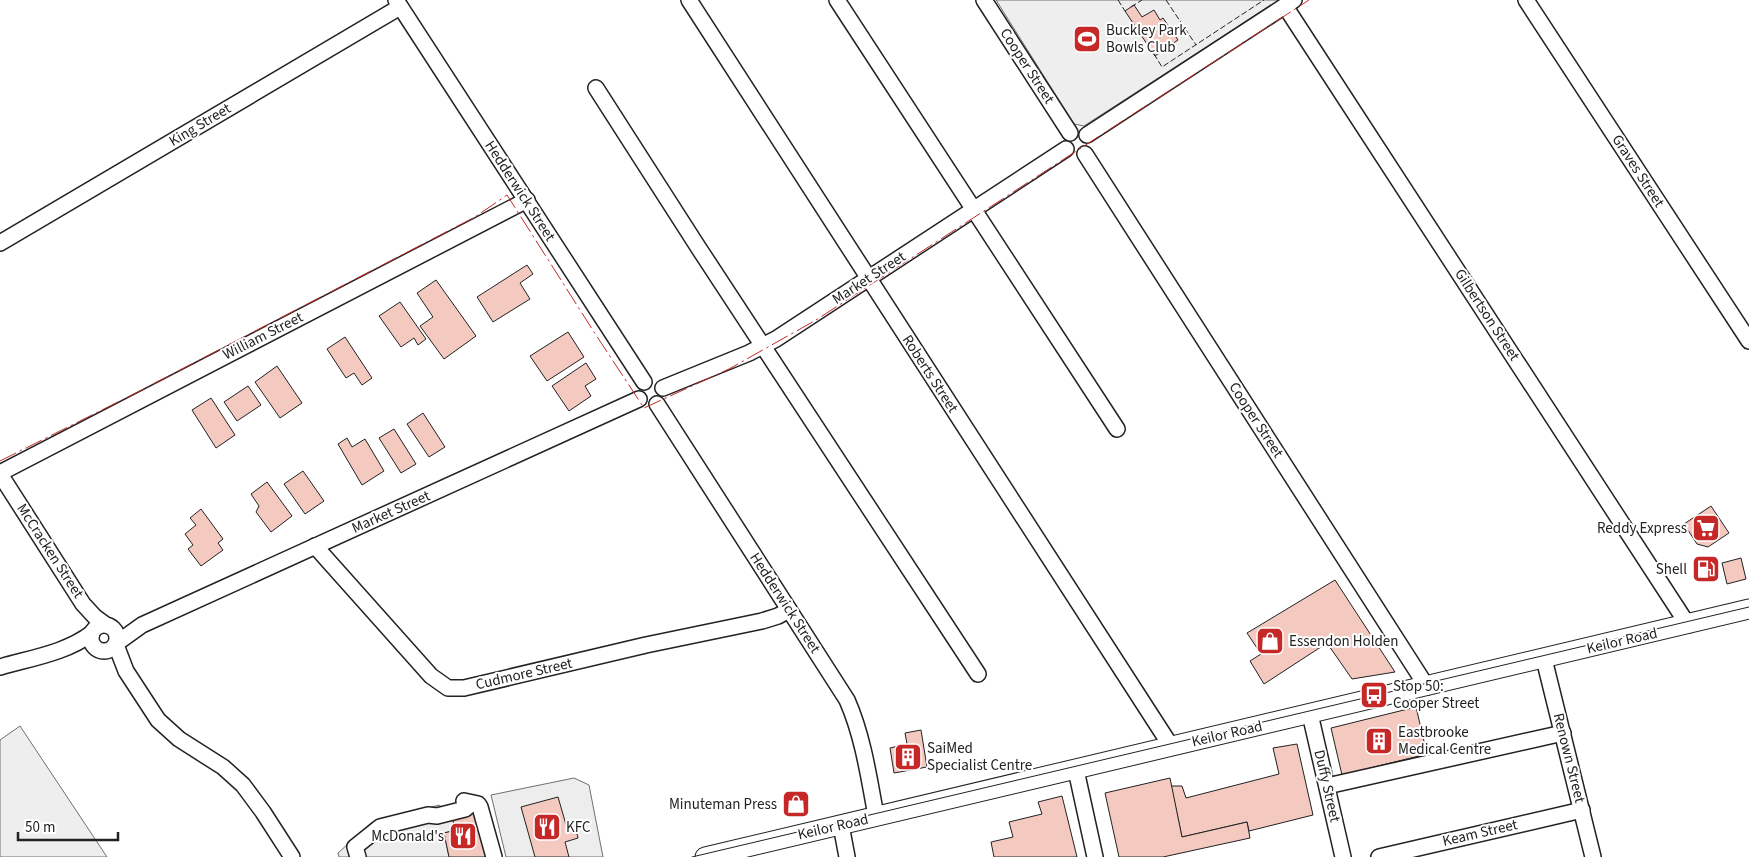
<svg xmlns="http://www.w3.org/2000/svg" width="1749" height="857" viewBox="0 0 1749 857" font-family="'Source Sans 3',sans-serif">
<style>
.green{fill:#eee;stroke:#6f6f6f}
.parking{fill:#ededed;stroke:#6f6f6f}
.building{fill:#f3c9c0;stroke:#222}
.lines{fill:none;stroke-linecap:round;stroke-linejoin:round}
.minor-casing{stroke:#222;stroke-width:18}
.major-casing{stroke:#222;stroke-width:21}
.minor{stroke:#fff;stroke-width:15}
.major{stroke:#fff;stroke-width:19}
.tram{stroke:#222;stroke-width:1}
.fence{stroke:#222;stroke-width:1;stroke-dasharray:6 2.5;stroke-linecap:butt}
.power{stroke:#c62828;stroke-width:1;stroke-dasharray:18 4 2.5 4;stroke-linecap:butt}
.labels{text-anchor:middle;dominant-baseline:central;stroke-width:4;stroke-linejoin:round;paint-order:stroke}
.poi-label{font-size:15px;fill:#222;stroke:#fff;text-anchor:start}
.street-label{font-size:15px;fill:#222;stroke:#fff}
</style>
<rect width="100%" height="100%" fill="#fff"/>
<g class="green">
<polygon points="996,0 1279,0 1084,126 1074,124"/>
<polygon points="20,726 107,857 0,857 0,740"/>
</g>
<g class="parking">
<polygon points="574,778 589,785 603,857 506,857 491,795"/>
<polygon points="439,805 451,815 456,830 444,833 449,857 339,857 338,853 371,823"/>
</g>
<g class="building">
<polygon points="1134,5 1142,17 1154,10 1160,20 1163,18 1178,40 1155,56 1125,11"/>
<polygon points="527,265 533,274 520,283 530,299 493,322 477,297"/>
<polygon points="436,280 476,336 444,359 420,326 433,317 417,293"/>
<polygon points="400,302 426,339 418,345 414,338 401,347 379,316"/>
<polygon points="568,332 584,357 547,381 530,356"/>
<polygon points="345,337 372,378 362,385 354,373 346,378 327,349"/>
<polygon points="586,363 596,379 585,386 591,396 569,411 552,386"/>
<polygon points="277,366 302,403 280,418 255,382"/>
<polygon points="248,386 261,405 237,421 224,402"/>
<polygon points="211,398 235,435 216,448 192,410"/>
<polygon points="423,413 445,447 429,457 407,424"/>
<polygon points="394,429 416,464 401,473 379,438"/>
<polygon points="347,438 352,447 365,439 384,471 362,485 338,444"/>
<polygon points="303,471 324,501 305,514 284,484"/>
<polygon points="267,482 292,516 271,532 256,512 259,506 251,494"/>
<polygon points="1711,506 1729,533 1708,547 1697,544 1684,524"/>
<polygon points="201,509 223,539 218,543 223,550 201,566 188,549 193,545 185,534 196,525 190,518"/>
<polygon points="1741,558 1746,579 1727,584 1722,563"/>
<polygon points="1335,580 1395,672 1352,679 1327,643 1264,684 1250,661 1261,654 1247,633"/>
<polygon points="1416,707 1427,754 1342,775 1331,728"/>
<polygon points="921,730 927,767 894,773 890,748 907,744 905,733"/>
<polygon points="1297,744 1313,815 1249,831 1247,822 1182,837 1171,786 1182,786 1186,798 1279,774 1273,748"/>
<polygon points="1170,778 1182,837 1247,822 1250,838 1163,857 1119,857 1105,793"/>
<polygon points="1062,796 1077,857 994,857 991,842 1013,837 1009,822 1042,814 1038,802"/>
<polygon points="558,797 567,828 575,826 578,838 565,842 569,857 535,857 521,807"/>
<polygon points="475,811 487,857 449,857 444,833 456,830 451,815"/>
</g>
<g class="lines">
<g class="minor-casing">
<g id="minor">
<polyline points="396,0 644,382"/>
<polyline points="689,0 1167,740 1168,748"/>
<polyline points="837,0 1117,429"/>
<polyline points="984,0 1070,133"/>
<polyline points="1526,0 1749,341"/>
<polyline points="1285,6 1688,625"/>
<polyline points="596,88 698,247 978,674"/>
<polyline points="1087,135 1294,0"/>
<polyline points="1085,154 1427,687"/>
<polyline points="0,243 400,7"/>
<polyline points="663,388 749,353 776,339 1066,149"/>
<path d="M657 404 847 700C863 736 869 778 876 816"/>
<polyline points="0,473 527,200"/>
<polyline points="0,474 83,604 95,617 106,625"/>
<polyline points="315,546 431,676 448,688 464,688 646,645 762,621 778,616 789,610"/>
<circle cx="104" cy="638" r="13"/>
<polyline points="117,643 142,625 639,399"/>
<polyline points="116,645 126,671 158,720 179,739 223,767 243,785 263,812 292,857"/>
<polyline points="1544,659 1593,857"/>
<path d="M0 667C31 658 66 653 92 633"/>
<polyline points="1310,714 1343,857"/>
<polyline points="1076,770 1095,857"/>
<polyline points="1327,786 1563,733"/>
<polyline points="464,801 478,804 480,807 494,857"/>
<polyline points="841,825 847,857"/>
<polyline points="358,857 355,847 380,827 428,815 437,816 465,809 471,804"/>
<polyline points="1379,857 1582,810"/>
</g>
</g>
<g class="major-casing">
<polyline id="major" points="705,857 1749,609"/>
</g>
<use href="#minor" class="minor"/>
<use href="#major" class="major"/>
<polyline class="tram" points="692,857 1749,607"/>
<g class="fence">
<polyline points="1118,0 1125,11"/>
<polyline points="1166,0 1196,45"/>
<polyline points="1131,7 1142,0"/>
<polyline points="1154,54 1162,67 1264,0"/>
</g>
<polyline class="power" points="0,461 132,395 475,217 507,195 594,332 644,408 729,369 816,320 1309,0"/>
</g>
<defs>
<g id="stadium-square" transform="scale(1.4375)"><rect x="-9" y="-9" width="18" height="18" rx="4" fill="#c62828" stroke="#fff"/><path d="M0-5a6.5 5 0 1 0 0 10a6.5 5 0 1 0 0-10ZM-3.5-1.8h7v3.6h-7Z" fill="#fff"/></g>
<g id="supermarket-square" transform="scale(1.4375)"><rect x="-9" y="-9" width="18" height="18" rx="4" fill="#c62828" stroke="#fff"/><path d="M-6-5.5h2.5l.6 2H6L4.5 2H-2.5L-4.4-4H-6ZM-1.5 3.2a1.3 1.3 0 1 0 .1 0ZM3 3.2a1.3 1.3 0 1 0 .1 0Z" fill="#fff"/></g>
<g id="fuel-square" transform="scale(1.4375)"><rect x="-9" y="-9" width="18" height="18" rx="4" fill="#c62828" stroke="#fff"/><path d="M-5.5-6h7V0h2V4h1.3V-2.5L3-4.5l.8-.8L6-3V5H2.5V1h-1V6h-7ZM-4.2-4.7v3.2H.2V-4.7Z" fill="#fff"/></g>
<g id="shop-square" transform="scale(1.4375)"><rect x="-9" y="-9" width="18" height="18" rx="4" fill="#c62828" stroke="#fff"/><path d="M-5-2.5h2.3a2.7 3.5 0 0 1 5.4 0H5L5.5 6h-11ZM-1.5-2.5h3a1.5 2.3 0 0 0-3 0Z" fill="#fff"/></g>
<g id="bus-square" transform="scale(1.4375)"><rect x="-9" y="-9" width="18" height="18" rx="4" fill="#c62828" stroke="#fff"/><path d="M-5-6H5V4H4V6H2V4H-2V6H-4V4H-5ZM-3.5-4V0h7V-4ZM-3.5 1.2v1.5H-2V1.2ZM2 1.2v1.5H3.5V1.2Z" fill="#fff"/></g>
<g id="building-square" transform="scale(1.4375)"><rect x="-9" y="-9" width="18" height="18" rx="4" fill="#c62828" stroke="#fff"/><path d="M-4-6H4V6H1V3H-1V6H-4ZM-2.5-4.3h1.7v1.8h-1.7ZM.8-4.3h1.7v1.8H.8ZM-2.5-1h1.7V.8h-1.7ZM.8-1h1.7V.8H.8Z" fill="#fff"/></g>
<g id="restaurant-square" transform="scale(1.4375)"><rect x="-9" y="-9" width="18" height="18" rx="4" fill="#c62828" stroke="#fff"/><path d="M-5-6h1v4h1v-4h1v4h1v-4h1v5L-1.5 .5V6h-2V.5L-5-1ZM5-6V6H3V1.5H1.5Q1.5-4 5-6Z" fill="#fff"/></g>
</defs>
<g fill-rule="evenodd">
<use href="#stadium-square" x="1087" y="39"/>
<use href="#supermarket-square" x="1706" y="528"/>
<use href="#fuel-square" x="1706" y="569"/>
<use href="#shop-square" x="1270" y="641"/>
<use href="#bus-square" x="1374" y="695"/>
<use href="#building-square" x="1379" y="741"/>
<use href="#building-square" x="908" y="757"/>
<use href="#shop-square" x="796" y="804"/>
<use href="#restaurant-square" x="547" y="827"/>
<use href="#restaurant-square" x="463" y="836"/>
</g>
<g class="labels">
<g class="poi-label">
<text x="1106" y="30">Buckley Park<tspan x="1106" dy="17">Bowls Club</tspan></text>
<text x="1687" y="528" text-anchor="end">Reddy Express</text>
<text x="1687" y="569" text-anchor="end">Shell</text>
<text x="1289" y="641">Essendon Holden</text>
<text x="1393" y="686">Stop 50:<tspan x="1393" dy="17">Cooper Street</tspan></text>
<text x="1398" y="732">Eastbrooke<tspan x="1398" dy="17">Medical Centre</tspan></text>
<text x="927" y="748">SaiMed<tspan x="927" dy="17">Specialist Centre</tspan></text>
<text x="777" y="804" text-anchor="end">Minuteman Press</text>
<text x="566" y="827">KFC</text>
<text x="444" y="836" text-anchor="end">McDonald's</text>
</g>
<g class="street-label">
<text transform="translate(1027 66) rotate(57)">Cooper Street</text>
<text transform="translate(200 125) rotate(-31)">King Street</text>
<text transform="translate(1638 171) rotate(57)">Graves Street</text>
<text transform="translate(520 191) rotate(57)">Hedderwick Street</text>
<text transform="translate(869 278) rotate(-33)">Market Street</text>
<text transform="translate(1487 315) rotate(57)">Gilbertson Street</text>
<text transform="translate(263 336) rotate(-27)">William Street</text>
<text transform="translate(930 374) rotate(57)">Roberts Street</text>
<text transform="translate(1256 420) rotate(57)">Cooper Street</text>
<text transform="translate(391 512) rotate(-24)">Market Street</text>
<text transform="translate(50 551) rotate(57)">McCracken Street</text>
<text transform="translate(785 603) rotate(57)">Hedderwick Street</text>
<text transform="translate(1622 641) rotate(-13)">Keilor Road</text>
<text transform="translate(524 674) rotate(-13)">Cudmore Street</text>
<text transform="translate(1227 734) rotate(-13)">Keilor Road</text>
<text transform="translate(1569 758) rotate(76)">Renown Street</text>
<text transform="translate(1327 786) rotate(77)">Duffy Street</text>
<text transform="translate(833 827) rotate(-13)">Keilor Road</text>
<text transform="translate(1480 833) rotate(-13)">Keam Street</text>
</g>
</g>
<path d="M18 832v8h100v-8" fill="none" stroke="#222222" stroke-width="2.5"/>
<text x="25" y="832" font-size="15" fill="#222222" stroke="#ffffff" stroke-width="4" paint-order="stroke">50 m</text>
</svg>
